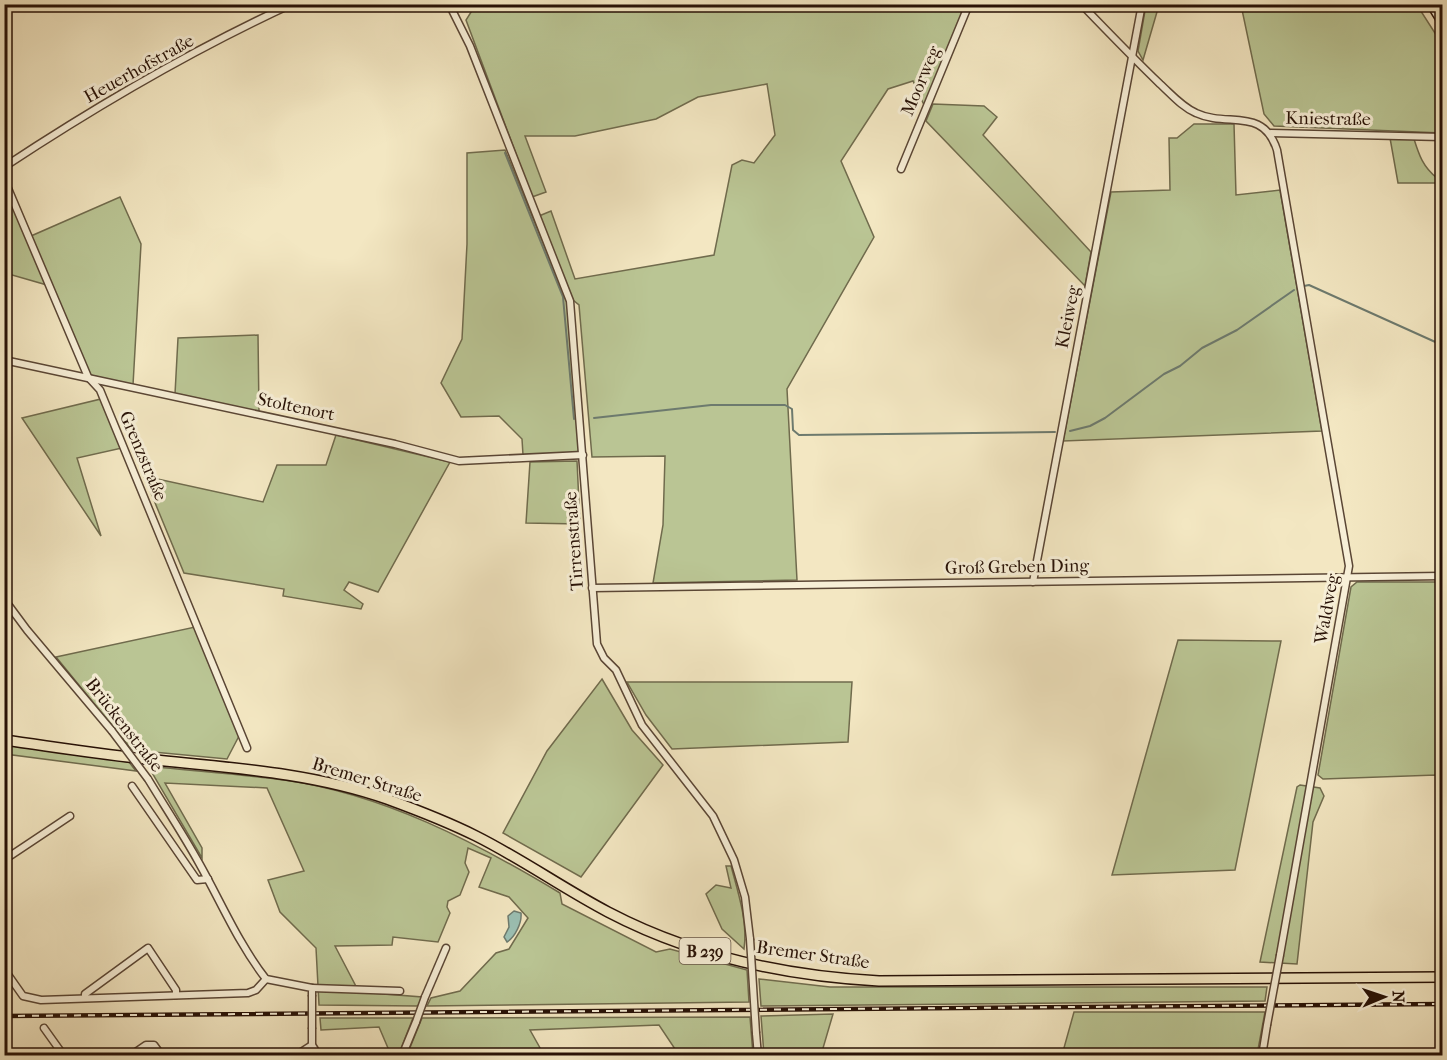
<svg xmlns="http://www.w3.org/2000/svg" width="1447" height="1060" viewBox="0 0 1447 1060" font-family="'IM FELL French Canon',serif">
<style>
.green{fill:#bac594;stroke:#706b4d;stroke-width:1.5}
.water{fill:#9bc0b4;stroke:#6d7a6e;stroke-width:1.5}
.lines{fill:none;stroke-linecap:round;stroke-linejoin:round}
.stream{stroke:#6d7a6e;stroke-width:2}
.street-casing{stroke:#5a4635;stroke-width:9}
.secondary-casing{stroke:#271106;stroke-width:11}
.primary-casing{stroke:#271106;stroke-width:12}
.street{stroke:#f7efd7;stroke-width:6}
.secondary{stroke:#f7efd7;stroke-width:8}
.primary{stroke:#f3e7c2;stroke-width:9}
.rail-casing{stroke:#271106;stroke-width:4.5}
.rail{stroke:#f7efd7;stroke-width:2;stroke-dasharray:7;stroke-linecap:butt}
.street-bridge-casing{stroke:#5a4635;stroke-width:9;stroke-linecap:butt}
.street-bridge{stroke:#f7efd7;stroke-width:6}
.labels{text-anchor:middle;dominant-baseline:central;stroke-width:6;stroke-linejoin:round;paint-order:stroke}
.shield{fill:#f7efd7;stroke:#655445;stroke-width:1.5}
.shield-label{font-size:16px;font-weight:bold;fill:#271106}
.street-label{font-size:18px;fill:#271106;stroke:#f7efd7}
</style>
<rect width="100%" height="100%" fill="#f3e7c2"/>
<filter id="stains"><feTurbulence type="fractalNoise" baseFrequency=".00333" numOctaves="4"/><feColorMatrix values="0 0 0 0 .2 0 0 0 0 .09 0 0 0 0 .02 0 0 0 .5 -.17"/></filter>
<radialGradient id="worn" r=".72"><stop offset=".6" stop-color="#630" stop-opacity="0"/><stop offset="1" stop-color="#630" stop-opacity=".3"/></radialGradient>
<g class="green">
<polygon points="472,4 967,5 924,105 913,81 888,89 841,161 874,237 787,389 797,580 653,583 663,525 665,456 592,457 579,305 573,300 539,216 551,211 575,279 714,255 732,165 742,160 754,163 775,135 767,84 698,97 656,119 575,136 525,136 546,192 532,197 466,20 473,9"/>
<polygon points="1146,5 1159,5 1143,60 1138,51"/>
<polygon points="1241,5 1417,5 1442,44 1442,133 1274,126 1264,114"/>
<polygon points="933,104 984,106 997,117 983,135 1091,252 1085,286 926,121"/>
<polygon points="1194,124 1234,124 1236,195 1280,190 1322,431 1063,441 1111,192 1170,190 1169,138 1177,138"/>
<path d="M1390 138 1414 139C1419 155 1423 167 1437 178V183H1398Z"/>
<polygon points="505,150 567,301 580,452 523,455 522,439 499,416 461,417 441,383 462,339 467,244 467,153"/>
<polygon points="5,187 47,285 5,273"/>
<polygon points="120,197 141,244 133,385 90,375 31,236"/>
<polygon points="258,335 259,413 175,394 178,338"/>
<polygon points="101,399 122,448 77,458 101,536 22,418"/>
<polygon points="336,435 450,462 378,592 349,582 344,590 363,604 361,609 283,596 284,589 184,573 144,476 263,502 277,465 326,465"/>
<polygon points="577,461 580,524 526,523 530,462"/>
<polygon points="1357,582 1442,582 1442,874 1436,874 1436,775 1323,779 1318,775 1351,587"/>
<polygon points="195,627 239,736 227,759 132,750 56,657"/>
<polygon points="1178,640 1281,641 1235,870 1112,875"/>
<polygon points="602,679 632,730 663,765 581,877 503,833 547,751"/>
<polygon points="627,682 852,682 848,742 672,749 646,715"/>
<polygon points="5,745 129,762 136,771 5,754"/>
<path d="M148 766C194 771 239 774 284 780 384 794 475 842 560 893L562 904 656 952 670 949 747 970 749 1002 427 1006 431 998 460 991 496 953 509 949 528 918 509 897 479 887 491 858 468 848 465 863 469 872 460 895 448 901 447 907 450 913 438 942 393 937 392 945 335 946 359 992 422 997 418 1006 319 1005 316 948 280 912 268 880 304 871 267 788 165 783 202 848V858Z"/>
<polygon points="1300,785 1320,788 1324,796 1313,822 1297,964 1260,962 1297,787"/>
<path d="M726 866H731C738 892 748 922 744 949L722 929 706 894 716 885 731 888Z"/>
<polygon points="759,979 830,987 1267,987 1265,1001 761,1006"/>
<polygon points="1074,1012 1265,1012 1257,1055 1062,1055"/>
<polygon points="833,1014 821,1055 764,1055 761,1016"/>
<polygon points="750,1017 753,1055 679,1055 659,1025 530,1030 544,1055 407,1055 422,1018"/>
<polygon points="320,1018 413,1018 398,1056 391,1055 379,1027 321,1030"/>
</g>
<path class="water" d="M514 911 521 913C522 923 515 937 507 942L504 937 509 927 508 916Z"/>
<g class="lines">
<g class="stream">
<polyline points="505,153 563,297 574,419"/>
<polyline points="1304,286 1309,285 1442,345"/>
<polyline points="594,418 711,405 785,405 792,409 793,430 799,435 1055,432"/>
<polyline points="1070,431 1090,426 1105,418 1164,374 1180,366 1202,348 1237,330 1294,290"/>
</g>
<g class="street-casing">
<g id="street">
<polyline points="449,4 470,46 570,301 597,644 604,658 616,670 642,725 713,816 734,860 745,897 750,939"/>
<path d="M1081 4C1107 31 1133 58 1160 84 1171 94 1182 107 1196 113 1228 128 1263 106 1277 150L1349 566 1280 955"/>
<polyline points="1271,133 1442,137"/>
<path d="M4 167C95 107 192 50 292 4"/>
<polyline points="901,169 969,4"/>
<polyline points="4,179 88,377 100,390 247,748"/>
<polyline points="4,360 395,444 459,461 583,455"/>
<polyline points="1033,582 1142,4"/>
<polyline points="592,588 1442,576"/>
<polyline points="4,599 27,630 112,731"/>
<path d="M148 779C165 807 183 834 199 863 221 902 238 943 266 979L312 988V995"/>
<polyline points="132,786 197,880 208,879"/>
<polyline points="4,860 70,816"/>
<polyline points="4,969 23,996 41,1000 248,993 256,990 266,979"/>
<polyline points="312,988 400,991"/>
<polyline points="425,997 446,948"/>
<polyline points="85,998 85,994 148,948 176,990 176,995"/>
<polyline points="44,1028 64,1056"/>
<polyline points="312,1029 312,1045 319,1056"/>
<polyline points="756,1033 758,1056"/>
<polyline points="130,1056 146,1045 154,1045 162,1056"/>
<polyline points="295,1056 312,1045"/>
<polyline points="402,1056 416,1022"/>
<polyline points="1262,1056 1267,1025"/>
</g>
</g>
<g class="secondary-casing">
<polyline id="secondary" points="1431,4 1442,22"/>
</g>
<g class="primary-casing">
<path id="primary" d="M4 740C55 747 105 755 155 760 233 768 313 773 387 799 417 810 448 822 476 836 522 859 564 889 608 912 692 956 785 976 879 981L1442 977"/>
</g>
<use href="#street" class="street"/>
<use href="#secondary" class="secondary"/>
<use href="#primary" class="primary"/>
<g class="rail-casing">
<polyline id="rail" points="4,1016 1442,1004"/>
</g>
<use href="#rail" class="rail"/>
<g class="street-bridge-casing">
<g id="street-bridge">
<polyline points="112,731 148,779"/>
<polyline points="750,939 756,1033"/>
<polyline points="312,995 312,1029"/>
<polyline points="416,1022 425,997"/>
<polyline points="1267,1025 1280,955"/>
</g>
</g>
<use href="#street-bridge" class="street-bridge"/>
</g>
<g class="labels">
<rect class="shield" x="679.5" y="938" width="51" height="26" rx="4.5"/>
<g class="shield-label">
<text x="705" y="951">B 239</text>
</g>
<g class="street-label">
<text transform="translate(139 69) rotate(-29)">Heuerhofstraße</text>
<text transform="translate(921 81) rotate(-67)">Moorweg</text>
<text transform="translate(1328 119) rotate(1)">Kniestraße</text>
<text transform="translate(1068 317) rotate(-79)">Kleiweg</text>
<text transform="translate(296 407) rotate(12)">Stoltenort</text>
<text transform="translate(143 456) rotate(67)">Grenzstraße</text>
<text transform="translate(574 541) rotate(-94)">Tirrenstraße</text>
<text transform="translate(1017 567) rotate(-1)">Groß Greben Ding</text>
<text transform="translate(1327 609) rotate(-80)">Waldweg</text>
<text transform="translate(124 725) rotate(52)">Brückenstraße</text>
<text transform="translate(367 780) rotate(17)">Bremer Straße</text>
<text transform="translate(813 955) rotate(8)">Bremer Straße</text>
</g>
</g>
<rect width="1447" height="1060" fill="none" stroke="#f3e7c2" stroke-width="24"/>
<rect x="6" y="6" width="1435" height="1048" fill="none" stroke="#271106" stroke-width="3"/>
<rect x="12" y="12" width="1423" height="1036" fill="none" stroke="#271106" stroke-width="1.5"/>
<g transform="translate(1384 997) rotate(88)" stroke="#f7efd7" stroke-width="4.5" paint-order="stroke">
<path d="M0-4.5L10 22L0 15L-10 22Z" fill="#271106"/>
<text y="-9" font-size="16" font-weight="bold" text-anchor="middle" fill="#271106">N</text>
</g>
<rect width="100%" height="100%" filter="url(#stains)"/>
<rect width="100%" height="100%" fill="url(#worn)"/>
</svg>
